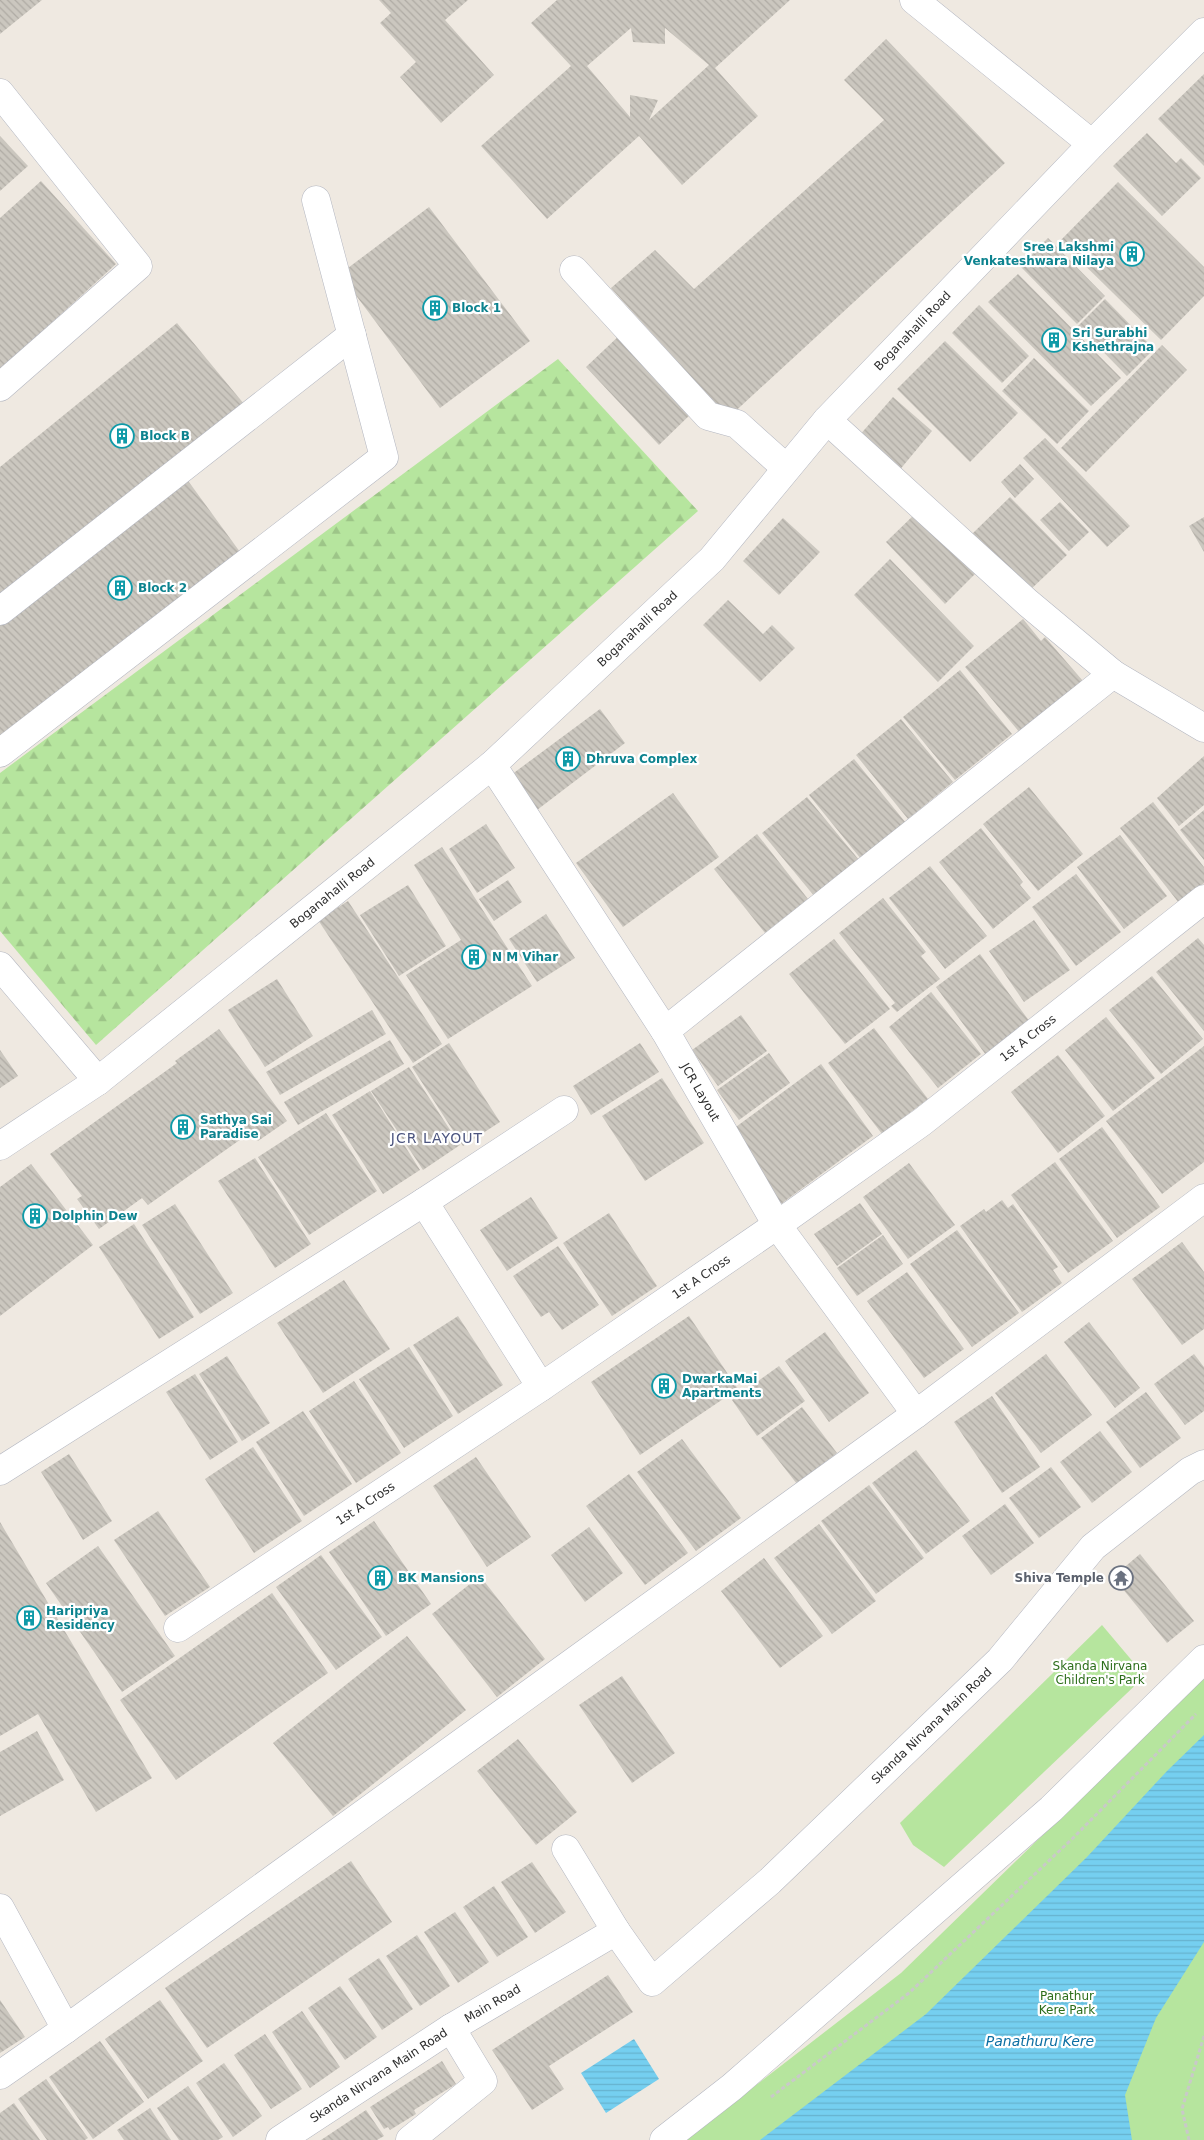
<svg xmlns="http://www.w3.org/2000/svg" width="1204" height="2140" viewBox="0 0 1204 2140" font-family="'DejaVu Sans',sans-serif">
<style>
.forest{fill:url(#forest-firs)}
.park{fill:#b6e59e}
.water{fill:url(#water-rules)}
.building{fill:url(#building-back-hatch);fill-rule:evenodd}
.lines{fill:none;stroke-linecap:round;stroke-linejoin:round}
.street-casing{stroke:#b4b7c1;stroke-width:29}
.secondary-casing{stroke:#b4b7c1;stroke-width:29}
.path{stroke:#c9c9c9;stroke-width:3;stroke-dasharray:4 2.5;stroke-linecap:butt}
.street{stroke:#fff;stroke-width:28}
.secondary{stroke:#fff;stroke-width:28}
.labels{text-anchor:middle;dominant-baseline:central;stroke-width:4.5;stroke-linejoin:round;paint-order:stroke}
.culture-label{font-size:12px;font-weight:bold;fill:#0d838f;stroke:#fff;text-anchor:start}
.street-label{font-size:12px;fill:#2e2e2e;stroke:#fff}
.worship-label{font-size:12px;font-weight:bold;fill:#5b616d;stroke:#fff;text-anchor:end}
.park-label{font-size:12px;fill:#2c6e1b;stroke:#fff}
.neighbourhood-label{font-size:14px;letter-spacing:1px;fill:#4d5680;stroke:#fff}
.water-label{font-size:14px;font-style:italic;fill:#0d6fa3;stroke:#fff}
</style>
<defs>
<pattern id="forest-firs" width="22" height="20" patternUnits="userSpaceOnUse" patternTransform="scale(1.25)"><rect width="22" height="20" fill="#b6e59e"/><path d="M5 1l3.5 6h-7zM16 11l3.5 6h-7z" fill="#9dc588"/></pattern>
<pattern id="water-rules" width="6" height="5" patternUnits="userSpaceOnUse" patternTransform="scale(1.25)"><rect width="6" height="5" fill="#75cff0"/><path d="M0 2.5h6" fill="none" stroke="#66b2ce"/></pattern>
<pattern id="building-back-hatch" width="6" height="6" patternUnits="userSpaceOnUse" patternTransform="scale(1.25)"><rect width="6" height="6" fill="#cbc7bf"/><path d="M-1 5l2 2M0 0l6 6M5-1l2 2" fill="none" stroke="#afaba4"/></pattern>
</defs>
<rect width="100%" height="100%" fill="#efe9e1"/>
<polygon class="forest" points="558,359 698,511 96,1045 0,931 0,773"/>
<g class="park">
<polygon points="1102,1625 1145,1676 944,1867 913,1845 900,1823"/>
<polygon points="1204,1678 1204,2140 685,2140 901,1973"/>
</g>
<g class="water">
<polygon points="1204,1735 1204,1942 1156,2018 1125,2095 1132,2140 760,2140 926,2014 1087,1857 1167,1771"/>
<polygon points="634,2039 659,2079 606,2113 581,2073"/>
</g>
<g class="building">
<polygon points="0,0 42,0 0,34"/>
<polygon points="379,0 468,0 445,20 494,75 441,123 400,77 416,62 380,23 391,13"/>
<path d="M557 0H790L715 68 758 116 682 185 639 136 547 219 481 146 571 66 531 23ZM631 28 633 42 665 44V28L709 65 649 120 658 100 630 95V117L587 66Z"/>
<polygon points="886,39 1005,163 728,418 611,288 655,250 694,289 884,120 844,80"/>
<polygon points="1204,74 1204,166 1158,119"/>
<polygon points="1147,133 1176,163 1181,158 1201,178 1162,216 1113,166"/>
<polygon points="0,136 28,166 0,191"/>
<polygon points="41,181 116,264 0,370 0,218"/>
<polygon points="1118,182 1204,267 1204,296 1161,340 1060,241"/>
<polygon points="429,207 530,341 440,408 340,274"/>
<polygon points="1048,238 1105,296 1077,324 1020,266"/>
<polygon points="1018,274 1121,378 1091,406 988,302"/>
<polygon points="1105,299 1154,349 1127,376 1078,326"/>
<polygon points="979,305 1029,356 1002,383 952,333"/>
<polygon points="177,323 244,404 0,604 0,467"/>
<polygon points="622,333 695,410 659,445 586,367"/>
<polygon points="945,341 1018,413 970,462 897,389"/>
<polygon points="1162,345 1187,370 1086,472 1061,448"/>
<polygon points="1034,358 1089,411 1057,444 1002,391"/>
<polygon points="893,397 932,431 898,472 858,437"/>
<polygon points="1045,438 1130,526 1107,547 1023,458"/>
<polygon points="1020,464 1034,479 1015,498 1001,482"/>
<polygon points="186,478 240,552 0,737 0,623"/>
<polygon points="1010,497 1067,555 1028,592 972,534"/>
<polygon points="1060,502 1089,532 1069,551 1040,520"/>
<polygon points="917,512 976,573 945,604 886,542"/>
<polygon points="1204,517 1204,552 1189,526"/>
<polygon points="783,518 820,552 779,595 743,561"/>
<polygon points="890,559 974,646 938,682 854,595"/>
<polygon points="728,600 763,634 772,625 795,648 760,682 703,625"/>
<polygon points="1023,619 1041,641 1045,637 1083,681 1020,733 965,667"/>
<polygon points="960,670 1012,734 955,780 903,717"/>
<polygon points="600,709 625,743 537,810 511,775"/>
<polygon points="901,719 953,782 908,819 856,755"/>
<polygon points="1204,756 1204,805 1179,826 1157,798"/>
<polygon points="854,759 906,823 861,859 809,795"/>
<polygon points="1029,787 1083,854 1038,891 983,824"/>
<polygon points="673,793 719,857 623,927 576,863"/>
<polygon points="807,797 859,860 815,897 762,833"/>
<polygon points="1153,802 1204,867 1204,883 1179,903 1120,828"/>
<polygon points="1204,810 1204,860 1180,830"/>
<polygon points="486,824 515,868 477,893 449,849"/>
<polygon points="981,828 1023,882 1020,885 1031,898 993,929 939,862"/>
<polygon points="757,834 808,899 765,933 714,869"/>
<polygon points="1120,835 1167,896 1124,929 1077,867"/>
<polygon points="442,847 532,986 448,1039 406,975 461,940 414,865"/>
<polygon points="930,866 987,936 945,969 889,898"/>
<polygon points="1076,874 1121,932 1076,966 1032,907"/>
<polygon points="508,880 522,902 494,921 479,899"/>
<polygon points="408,885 446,946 399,976 360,915"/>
<polygon points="883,898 926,952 921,956 940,979 897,1012 891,1006 895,1003 839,933"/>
<polygon points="348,901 442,1044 413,1063 318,920"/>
<polygon points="546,914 575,958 537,982 509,939"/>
<polygon points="1034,920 1070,970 1024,1002 989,951"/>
<polygon points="1198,938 1204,945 1204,1031 1156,972"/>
<polygon points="834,939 890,1009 845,1044 789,974"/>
<polygon points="980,954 1030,1022 986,1055 936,987"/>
<polygon points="1152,976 1203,1039 1161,1074 1109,1010"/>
<polygon points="277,979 313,1036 265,1067 228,1010"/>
<polygon points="931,992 981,1054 938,1088 889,1027"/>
<polygon points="372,1010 386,1034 280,1095 266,1072"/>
<polygon points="741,1015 767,1051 718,1086 692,1050"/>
<polygon points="1106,1017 1155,1078 1113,1111 1065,1050"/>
<polygon points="874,1028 928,1099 882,1134 828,1063"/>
<polygon points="219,1029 287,1121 258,1141 251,1132 148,1205 142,1198 99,1229 77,1199 82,1196 50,1154 177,1063 175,1061"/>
<polygon points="390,1040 404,1064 298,1125 284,1102"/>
<polygon points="449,1043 500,1122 463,1146 412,1067"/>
<polygon points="640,1043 659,1072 591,1115 573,1086"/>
<polygon points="1204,1046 1204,1162 1162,1194 1106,1121"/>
<polygon points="0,1050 18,1076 0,1088"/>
<polygon points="769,1053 790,1083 739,1120 717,1090"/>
<polygon points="1058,1055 1105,1116 1058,1153 1011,1092"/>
<polygon points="821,1064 873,1136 781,1204 729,1132"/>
<polygon points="409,1067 460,1145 423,1170 371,1091"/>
<polygon points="662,1078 704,1143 645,1181 602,1116"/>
<polygon points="370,1091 420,1170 383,1194 332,1115"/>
<polygon points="326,1113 377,1191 309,1235 258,1157"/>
<polygon points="1102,1127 1160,1207 1117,1238 1059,1159"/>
<polygon points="255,1158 311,1244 275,1268 218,1181"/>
<polygon points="1055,1162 1113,1241 1068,1273 1011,1195"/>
<polygon points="909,1163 955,1225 908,1259 863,1197"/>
<polygon points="31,1164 93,1245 0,1316 0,1187"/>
<polygon points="531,1197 558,1238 507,1271 480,1230"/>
<polygon points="1002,1200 1008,1208 1013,1204 1058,1267 1053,1270 1062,1283 1022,1312 960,1226 984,1209 986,1212"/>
<polygon points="860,1203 882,1234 837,1266 814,1234"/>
<polygon points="175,1204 233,1293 200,1314 142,1225"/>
<polygon points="609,1213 657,1286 612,1316 563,1243"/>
<polygon points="134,1224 194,1317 159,1339 99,1247"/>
<polygon points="957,1230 1019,1313 972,1347 910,1264"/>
<polygon points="883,1235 903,1264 857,1296 837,1268"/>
<polygon points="1182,1242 1204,1272 1204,1329 1182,1345 1132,1279"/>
<polygon points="558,1246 599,1305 562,1330 549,1312 541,1317 513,1276"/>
<polygon points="907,1272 964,1349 924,1378 867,1301"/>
<polygon points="344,1280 390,1349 323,1393 277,1323"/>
<polygon points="458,1316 503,1385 458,1414 413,1345"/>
<polygon points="689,1316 738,1389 640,1455 591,1382"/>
<polygon points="1089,1322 1140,1388 1115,1408 1064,1342"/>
<polygon points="825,1332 869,1393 829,1422 785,1361"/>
<polygon points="409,1347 453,1416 404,1448 359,1379"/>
<polygon points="1046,1354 1092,1415 1041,1453 995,1393"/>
<polygon points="1194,1354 1204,1367 1204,1411 1185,1425 1154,1384"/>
<polygon points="227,1356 270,1423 242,1441 199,1374"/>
<polygon points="779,1366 805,1401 757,1436 732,1400"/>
<polygon points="195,1374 238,1442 210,1460 166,1392"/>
<polygon points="354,1381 401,1453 356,1483 309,1411"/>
<polygon points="1146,1392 1181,1438 1140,1468 1106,1422"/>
<polygon points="992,1396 1040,1467 1002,1493 954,1422"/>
<polygon points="802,1407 837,1453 797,1484 761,1438"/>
<polygon points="303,1411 352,1484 304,1516 256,1442"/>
<polygon points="1100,1431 1132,1472 1092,1503 1060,1462"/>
<polygon points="682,1439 741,1518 696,1551 637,1472"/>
<polygon points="253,1447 302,1521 254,1553 205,1479"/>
<polygon points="916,1450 970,1521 926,1554 872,1483"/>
<polygon points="69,1454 112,1521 83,1540 41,1472"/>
<polygon points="476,1457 531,1537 487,1567 433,1486"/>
<polygon points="1051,1467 1081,1507 1039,1538 1009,1498"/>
<polygon points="629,1474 688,1553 645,1585 586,1506"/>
<polygon points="869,1485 924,1558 876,1594 821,1521"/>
<polygon points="1005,1504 1034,1543 991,1575 962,1536"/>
<polygon points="158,1511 210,1587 165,1616 114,1540"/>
<polygon points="374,1521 431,1604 386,1636 329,1552"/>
<polygon points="0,1522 152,1778 96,1812 38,1714 0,1736"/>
<polygon points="819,1524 876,1601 832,1634 774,1558"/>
<polygon points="589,1527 623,1573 585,1602 551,1555"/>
<polygon points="98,1546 175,1656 122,1692 46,1583"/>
<polygon points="1140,1554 1194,1621 1167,1643 1113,1577"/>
<polygon points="321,1555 382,1637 336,1670 276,1587"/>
<polygon points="764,1558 823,1636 780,1668 721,1591"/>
<polygon points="480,1576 545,1659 497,1697 432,1614"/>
<polygon points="272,1593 328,1673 176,1780 120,1700"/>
<polygon points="407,1636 466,1710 333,1816 273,1743"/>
<polygon points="622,1676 675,1753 632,1783 579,1705"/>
<polygon points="37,1731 64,1780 0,1816 0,1752"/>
<polygon points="518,1739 577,1812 536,1845 477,1771"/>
<polygon points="351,1861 392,1922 207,2048 165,1988"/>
<polygon points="532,1862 566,1912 535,1933 501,1882"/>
<polygon points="494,1886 528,1937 497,1957 463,1907"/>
<polygon points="455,1912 489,1962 458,1983 424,1932"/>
<polygon points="417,1935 450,1986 420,2006 386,1956"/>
<polygon points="379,1958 413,2009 382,2030 348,1979"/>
<polygon points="608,1975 633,2012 549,2066 564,2089 532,2110 492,2050"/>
<polygon points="340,1986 377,2037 345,2060 308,2008"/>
<polygon points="0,2000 25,2037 0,2053"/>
<polygon points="160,2000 203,2061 148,2099 105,2039"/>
<polygon points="302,2011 340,2067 310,2088 272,2032"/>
<polygon points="265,2034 302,2089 271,2109 234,2055"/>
<polygon points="100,2041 144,2102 93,2139 49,2077"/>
<polygon points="442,2061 456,2084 414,2110 416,2114 390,2130 388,2127 384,2129 370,2107"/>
<polygon points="224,2063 262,2116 233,2137 196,2083"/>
<polygon points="46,2079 88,2138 85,2140 47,2140 18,2099"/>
<polygon points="188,2086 223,2137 218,2140 179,2140 157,2108"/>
<polygon points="14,2103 40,2140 0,2140 0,2113"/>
<polygon points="150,2108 171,2140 124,2140 117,2130"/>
<polygon points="366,2110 384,2136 377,2140 321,2140"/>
</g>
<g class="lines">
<g class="street-casing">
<g id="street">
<polyline points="914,0 1092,144"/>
<polyline points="0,93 138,266 0,387"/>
<polyline points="574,270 708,416 737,424 786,468"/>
<polyline points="827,420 1028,603 1113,674 1204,728"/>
<polyline points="0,611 352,335"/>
<polyline points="0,753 384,457 316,200"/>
<path id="s1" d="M492 765 665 1031 777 1225 916 1414"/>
<polyline points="0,966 98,1081"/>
<polyline points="665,1031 1113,674"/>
<polyline points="424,1202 541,1387"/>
<polyline points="0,1471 424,1202 564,1110"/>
<path id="s2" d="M178 1628 541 1387 777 1225 922 1122 1204 899"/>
<polyline points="566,1849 616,1931"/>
<polyline points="0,1908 66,2029 916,1414 1204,1198"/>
<polyline points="0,2075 66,2029"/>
<path id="s3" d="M280 2140 451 2028"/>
<path id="s4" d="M410 2140 483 2081 451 2028 616 1931 652 1982 770 1881 1000 1660 1093 1547 1190 1471 1204 1464"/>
<polyline points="664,2140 732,2087 1051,1809 1204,1659"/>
</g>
</g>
<g class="secondary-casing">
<g id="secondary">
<path id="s5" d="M0 1146 98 1081 492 765 712 559 827 420 1092 144 1204 32"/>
</g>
</g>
<g class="path">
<polyline points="771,2097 909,1993 1073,1838 1196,1714"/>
<polyline points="1189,2140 1182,2109 1204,2036"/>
</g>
<use href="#street" class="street"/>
<use href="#secondary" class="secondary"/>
</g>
<defs>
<g id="building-ring" transform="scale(1.25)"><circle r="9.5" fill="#fff" stroke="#0f9aa8" stroke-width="1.5"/><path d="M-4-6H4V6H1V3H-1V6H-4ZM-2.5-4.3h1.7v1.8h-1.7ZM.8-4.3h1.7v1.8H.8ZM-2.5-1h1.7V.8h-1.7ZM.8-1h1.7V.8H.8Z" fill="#0f9aa8"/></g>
<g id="temple-ring" transform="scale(1.25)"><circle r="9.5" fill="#fff" stroke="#6b7280" stroke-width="1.5"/><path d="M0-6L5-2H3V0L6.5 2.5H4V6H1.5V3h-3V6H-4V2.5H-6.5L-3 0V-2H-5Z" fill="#6b7280"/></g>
</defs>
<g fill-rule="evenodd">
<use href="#building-ring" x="1132" y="254"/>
<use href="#building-ring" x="435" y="308"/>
<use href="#building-ring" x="1054" y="340"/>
<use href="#building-ring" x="122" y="436"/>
<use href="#building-ring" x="120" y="588"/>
<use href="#building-ring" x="568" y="759"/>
<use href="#building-ring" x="474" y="957"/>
<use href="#building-ring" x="183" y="1127"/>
<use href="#building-ring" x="35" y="1216"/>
<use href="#building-ring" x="664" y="1386"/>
<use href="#building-ring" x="380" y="1578"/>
<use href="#temple-ring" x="1121" y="1578"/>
<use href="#building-ring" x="29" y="1618"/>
</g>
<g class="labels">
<g class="culture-label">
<text x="1114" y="247" text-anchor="end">Sree Lakshmi<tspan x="1114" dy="14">Venkateshwara Nilaya</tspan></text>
<text x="452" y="308">Block 1</text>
<text x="1072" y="333">Sri Surabhi<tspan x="1072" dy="14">Kshethrajna</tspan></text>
<text x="140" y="436">Block B</text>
<text x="138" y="588">Block 2</text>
<text x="586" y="759">Dhruva Complex</text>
<text x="492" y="957">N M Vihar</text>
<text x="200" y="1120">Sathya Sai<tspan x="200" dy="14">Paradise</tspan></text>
<text x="52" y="1216">Dolphin Dew</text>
<text x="682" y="1379">DwarkaMai<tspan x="682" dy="14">Apartments</tspan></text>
<text x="398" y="1578">BK Mansions</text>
<text x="46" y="1611">Haripriya<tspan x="46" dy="14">Residency</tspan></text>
</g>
<g class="street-label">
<text stroke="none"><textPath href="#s5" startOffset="1228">Boganahalli Road</textPath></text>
<text stroke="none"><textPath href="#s5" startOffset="822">Boganahalli Road</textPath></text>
<text stroke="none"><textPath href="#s5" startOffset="418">Boganahalli Road</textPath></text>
<text stroke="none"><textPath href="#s2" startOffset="1035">1st A Cross</textPath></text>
<text stroke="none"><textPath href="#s1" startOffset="388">JCR Layout</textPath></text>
<text stroke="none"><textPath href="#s2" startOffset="630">1st A Cross</textPath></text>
<text stroke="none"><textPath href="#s2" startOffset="225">1st A Cross</textPath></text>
<text stroke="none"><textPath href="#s4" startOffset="789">Skanda Nirvana Main Road</textPath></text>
<text stroke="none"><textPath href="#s4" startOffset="204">Main Road</textPath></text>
<text stroke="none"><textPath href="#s3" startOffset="118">Skanda Nirvana Main Road</textPath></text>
</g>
<g class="worship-label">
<text x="1104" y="1578">Shiva Temple</text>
</g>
<g class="park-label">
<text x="1100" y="1666">Skanda Nirvana<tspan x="1100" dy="14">Children's Park</tspan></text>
<text x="1067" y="1996">Panathur<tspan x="1067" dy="14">Kere Park</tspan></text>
</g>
<g class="neighbourhood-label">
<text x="437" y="1138">JCR LAYOUT</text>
</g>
<g class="water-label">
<text x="1040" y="2041">Panathuru Kere</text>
</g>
</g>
</svg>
